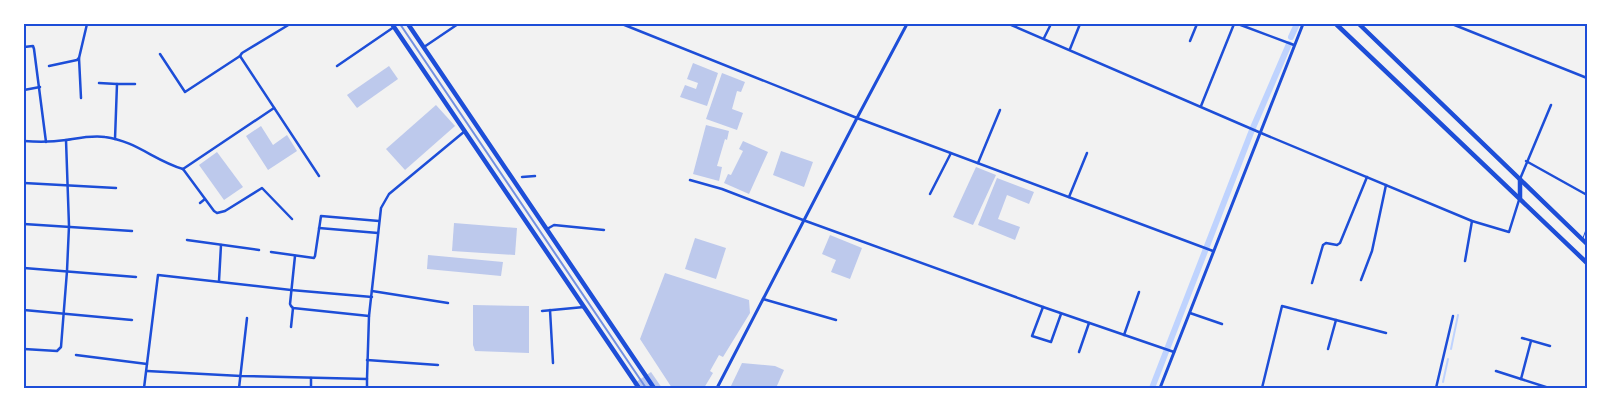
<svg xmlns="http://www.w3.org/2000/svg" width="1611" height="412" viewBox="0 0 1611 412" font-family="'Archivo Narrow',sans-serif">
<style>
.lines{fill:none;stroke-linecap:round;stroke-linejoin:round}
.stream{stroke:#bfd3fe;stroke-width:2}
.canal{stroke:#bfd3fe;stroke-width:6}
.building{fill:#bdc9ec}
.service{stroke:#1d4ed8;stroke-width:1}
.minor{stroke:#1d4ed8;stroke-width:2.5}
.tertiary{stroke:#1d4ed8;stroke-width:3}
.primary{stroke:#1d4ed8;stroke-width:4.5}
.rail{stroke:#7290e2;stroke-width:2}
.neatline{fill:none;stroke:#1d4ed8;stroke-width:2}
</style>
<rect width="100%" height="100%" fill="#f2f2f2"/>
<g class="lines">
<g class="stream">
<polyline points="1451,349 1458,315"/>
<polyline points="1443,382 1448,359"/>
</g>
<g class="canal">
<polyline points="1291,37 1297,24"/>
<polyline points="1152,388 1252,130 1289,44"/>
</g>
</g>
<g class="building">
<polygon points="693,63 718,73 707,106 680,97 685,85 696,89 698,83 687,79"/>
<polygon points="389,66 398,79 357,108 347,95"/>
<polygon points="722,73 745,82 741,92 737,91 732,109 743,113 737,130 706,119"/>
<polygon points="436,105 455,126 405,170 386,149"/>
<polygon points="706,125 729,131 727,140 725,139 717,166 722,167 719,181 693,174"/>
<polygon points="261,126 273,145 287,135 297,151 268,170 246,136"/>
<polygon points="743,141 768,152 749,194 724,183 728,174 731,175 743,151 739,149"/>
<polygon points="781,151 813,162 804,187 773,175"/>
<polygon points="217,152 243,187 224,200 199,165"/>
<polygon points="976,167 996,175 973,225 953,217"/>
<polygon points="997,178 1034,192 1029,204 1007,195 998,219 1020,227 1015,240 978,225"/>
<polygon points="454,223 517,228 515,255 452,251"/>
<polygon points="830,235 862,248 850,279 831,272 836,260 822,254"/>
<polygon points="695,238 726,248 716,279 685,269"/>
<polygon points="428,255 503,262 501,276 427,269"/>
<polygon points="665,273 749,300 750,313 723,357 719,355 710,371 713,373 704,388 672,388 640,339"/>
<polygon points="473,305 529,306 529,353 475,351 473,345"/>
<polygon points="742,363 775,366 784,370 776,388 730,388"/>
<polygon points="651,372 662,388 636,388 633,384"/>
</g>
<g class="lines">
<polyline class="service" points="1583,238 1587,227"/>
<g class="minor">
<polyline points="622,24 857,118 1213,251"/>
<polyline points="1009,24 1261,133 1472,221 1509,232 1519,200"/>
<polyline points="1238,24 1294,45"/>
<polyline points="1452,24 1587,78"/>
<polyline points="1044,38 1051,24"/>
<polyline points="1190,41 1197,24"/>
<polyline points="24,47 33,46 34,49 46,142"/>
<polyline points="424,47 458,24"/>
<polyline points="1070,49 1080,24"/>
<polyline points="160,54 185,92 240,56 242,53 290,24"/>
<polyline points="240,56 319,176"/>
<polyline points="79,58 81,98"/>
<polyline points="49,66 77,60 79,58 87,24"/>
<polyline points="337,66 394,27"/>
<polyline points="99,83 117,84 115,139"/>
<polyline points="117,84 135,84"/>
<polyline points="24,90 40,87"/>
<polyline points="1201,106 1234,24"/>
<path d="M24 141C38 142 52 142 66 140 79 138 92 135 105 137 136 141 155 161 183 169"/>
<polyline points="1526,161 1587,195"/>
<polyline points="978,163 1000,110"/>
<polyline points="183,169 214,211 217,213 225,211 262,188 292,219"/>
<polyline points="183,169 274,108"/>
<polyline points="522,177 535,176"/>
<polyline points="1520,179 1551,105"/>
<polyline points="690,180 722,189 803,220 1043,307 1174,352"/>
<polyline points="24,183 116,188"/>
<polyline points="930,194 951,153"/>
<polyline points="1069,197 1087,153"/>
<polyline points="200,203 205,199"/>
<polyline points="24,224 132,231"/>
<polyline points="319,228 378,233"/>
<polyline points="547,229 554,225 604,230"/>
<polyline points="187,240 259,250"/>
<polyline points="271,252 314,258 315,256 321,216 379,221"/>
<polyline points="295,256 290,304 291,306 293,308 369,316"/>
<polyline points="1465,261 1472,221"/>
<polyline points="24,268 136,277"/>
<polyline points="1361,280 1372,251 1386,185"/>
<polyline points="219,281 221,245"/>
<polyline points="1312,283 1323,245 1326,243 1337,245 1340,243 1367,177"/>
<polyline points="372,291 448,303"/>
<polyline points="763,299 836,320"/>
<polyline points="1043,307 1032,336 1051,342 1061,314"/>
<polyline points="24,310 132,320"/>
<polyline points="550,310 553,363"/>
<polyline points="542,311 584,307"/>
<polyline points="1190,313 1222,324"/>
<polyline points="291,327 293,308"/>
<polyline points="1124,335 1139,292"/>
<polyline points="1522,338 1550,346"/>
<polyline points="24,349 57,351 61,347 67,271 69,226 66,140"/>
<polyline points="1328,349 1336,320"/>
<polyline points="1079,352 1089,323"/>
<polyline points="76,355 147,364"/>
<polyline points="367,360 438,365"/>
<polyline points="147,371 241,376 367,379 369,316 381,208 389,194 465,131"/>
<polyline points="1496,371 1549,388"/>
<polyline points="1521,379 1531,341"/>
<polyline points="144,388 158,275 291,290 372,297"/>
<polyline points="239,388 247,318"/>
<polyline points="311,388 311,378"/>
<polyline points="367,388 367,379"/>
<polyline points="1262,388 1282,306 1386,333"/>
<polyline points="1436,388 1453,316"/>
</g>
<g class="tertiary">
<polyline points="717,388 857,118 907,24"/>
<polyline points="1160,388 1303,24"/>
</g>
<g class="primary">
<polyline points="392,24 639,388"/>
<polyline points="408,24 654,388"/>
<polyline points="1336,24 1587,263"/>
<polyline points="1359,24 1587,244"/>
<polyline points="1520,198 1520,179"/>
</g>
<polyline class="rail" points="400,24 646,388"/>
</g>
<rect width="1611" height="412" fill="none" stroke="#ffffff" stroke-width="50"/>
<rect x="25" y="25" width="1561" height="362" class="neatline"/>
</svg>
